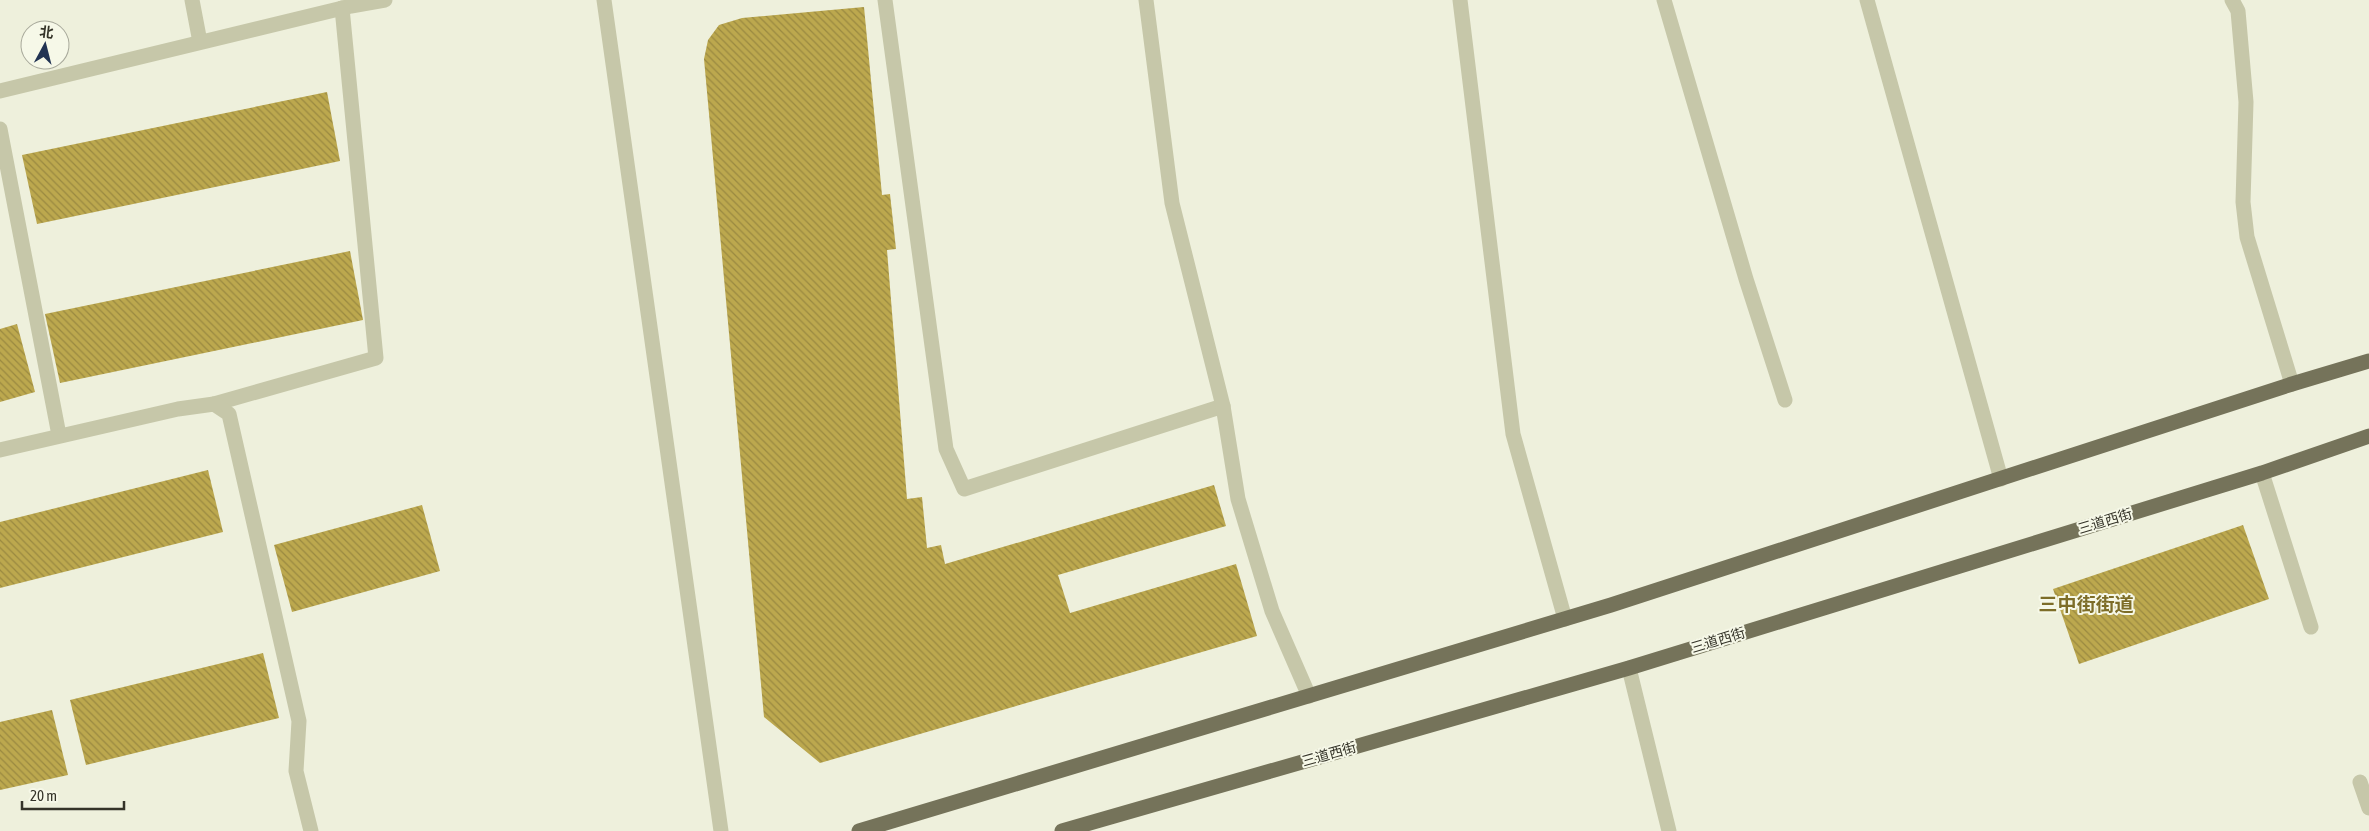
<svg xmlns="http://www.w3.org/2000/svg" width="2369" height="831" viewBox="0 0 2369 831" font-family="'Asap Condensed','Noto Sans SC',sans-serif">
<style>
.building{fill:url(#building-back-hatch)}
.lines{fill:none;stroke-linecap:round;stroke-linejoin:round}
.minor{stroke:#c6c7a9;stroke-width:15}
.major{stroke:#75735a;stroke-width:15}
.labels{text-anchor:middle;dominant-baseline:central;stroke-width:4;stroke-linejoin:round;paint-order:stroke}
.street-label{font-size:14px;fill:#343328;stroke:#f6f8e8}
.district-label{font-size:19px;font-weight:bold;fill:#7d6d28;stroke:#f6f8e8}
</style>
<defs>
<pattern id="building-back-hatch" width="6" height="6" patternUnits="userSpaceOnUse" patternTransform="scale(1.25)"><rect width="6" height="6" fill="#bca84e"/><path d="M-1 5l2 2M0 0l6 6M5-1l2 2" fill="none" stroke="#9a8941"/></pattern>
</defs>
<rect width="100%" height="100%" fill="#eef0dc"/>
<g class="building">
<polygon points="864,7 882,195 890,194 896,249 887,250 907,499 922,497 927,548 941,545 945,564 1214,485 1226,526 1058,575 1070,613 1236,564 1257,636 820,763 764,717 704,59 708,40 719,25 742,18"/>
<polygon points="327,92 340,161 37,224 22,155"/>
<polygon points="350,251 363,320 60,383 45,314"/>
<polygon points="17,324 35,392 0,402 0,329"/>
<polygon points="208,470 223,532 0,588 0,522"/>
<polygon points="422,505 440,571 292,612 274,545"/>
<polygon points="2243,525 2269,599 2079,664 2053,589"/>
<polygon points="263,653 279,718 86,765 70,700"/>
<polygon points="52,710 68,775 0,790 0,722"/>
</g>
<g class="lines">
<g class="minor">
<polyline points="192,0 200,42"/>
<polyline points="604,0 721,831"/>
<polyline points="885,0 946,449 964,489 1223,406"/>
<polyline points="1146,0 1172,203 1223,406 1238,499 1272,611 1309,696"/>
<polyline points="1460,0 1513,434 1565,619"/>
<polyline points="1664,0 1746,279 1785,400"/>
<polyline points="1867,0 2001,479"/>
<polyline points="2232,0 2238,11 2246,102 2243,202 2247,237 2292,384"/>
<polyline points="0,91 351,6 385,0"/>
<polyline points="0,129 59,435"/>
<polyline points="214,404 376,358 342,8"/>
<polyline points="0,450 178,409 214,404 229,414 299,721 296,771 311,831"/>
<polyline points="2262,473 2311,627"/>
<polyline points="1629,668 1669,831"/>
<polyline points="2360,782 2369,808"/>
</g>
<g class="major">
<polyline points="859,831 1611,605 2292,384 2369,361"/>
<polyline points="1062,831 1629,668 2262,473 2369,436"/>
</g>
</g>
<g class="labels">
<g class="street-label">
<text transform="translate(2105 521) rotate(-17)">三道西街</text>
<text transform="translate(1718 640) rotate(-17)">三道西街</text>
<text transform="translate(1329 754) rotate(-16)">三道西街</text>
</g>
<g class="district-label">
<text x="2086" y="604">三中街街道</text>
</g>
</g>
<g transform="translate(45 45) rotate(7)"><circle r="24" fill="#f6f8e8" stroke="#a8a99b"/>
<path d="M0-4L9 19L0 12L-9 19Z" fill="#213353"/>
<text y="-8" font-size="14" font-weight="bold" text-anchor="middle" fill="#343328">北</text>
</g>
<path d="M22 801v8h102v-8" fill="none" stroke="#343328" stroke-width="2.5"/>
<text x="30" y="801" font-size="15" fill="#343328" stroke="#f6f8e8" stroke-width="4" paint-order="stroke">20 m</text>
</svg>
